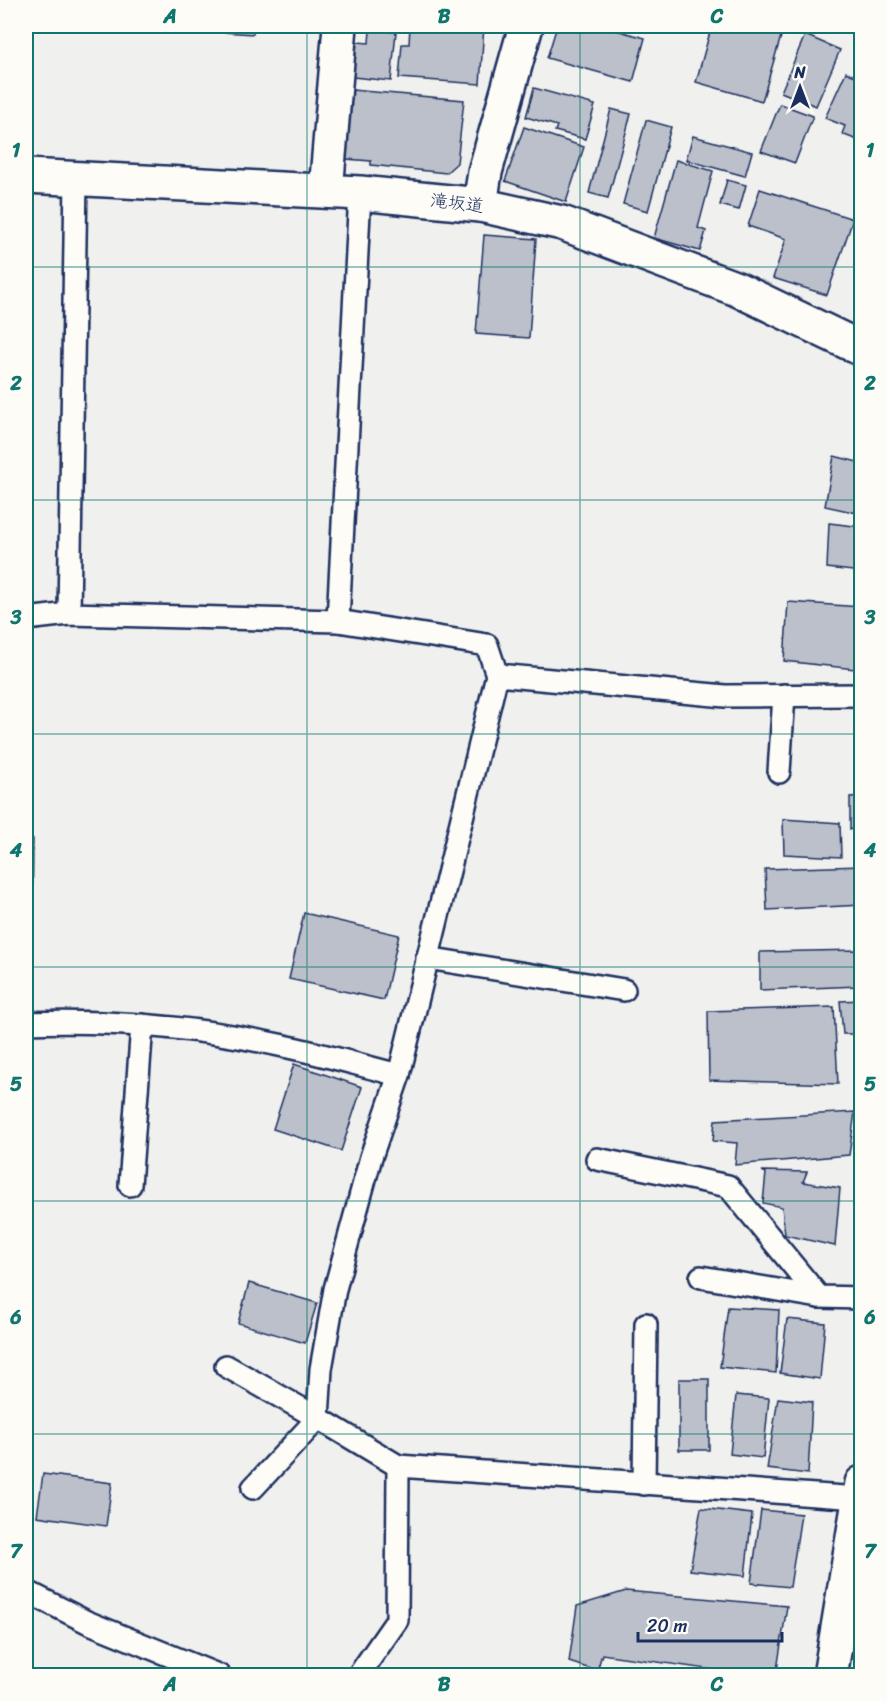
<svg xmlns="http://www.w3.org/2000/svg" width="887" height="1701" viewBox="0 0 887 1701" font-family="Sriracha,'Klee One',sans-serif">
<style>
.building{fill:#bbc0ca;stroke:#1b2f5e;stroke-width:1.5}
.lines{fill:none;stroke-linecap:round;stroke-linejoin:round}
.service-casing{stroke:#1b2f5e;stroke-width:26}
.minor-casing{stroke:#1b2f5e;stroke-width:38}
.tertiary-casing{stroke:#1b2f5e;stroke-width:38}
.service{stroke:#fdfcf7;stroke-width:21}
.minor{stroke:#fdfcf7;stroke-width:33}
.tertiary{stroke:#fdfcf7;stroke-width:33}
.grid{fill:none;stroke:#0f766e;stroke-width:1.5;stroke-opacity:0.55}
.labels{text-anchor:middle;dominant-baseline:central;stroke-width:5;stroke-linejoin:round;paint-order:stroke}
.street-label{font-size:18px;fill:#1b2f5e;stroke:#fdfcf7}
.neatline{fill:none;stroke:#0f766e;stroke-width:2}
.grid-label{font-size:20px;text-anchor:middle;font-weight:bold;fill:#0f766e}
</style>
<rect width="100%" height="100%" fill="#f0f0ee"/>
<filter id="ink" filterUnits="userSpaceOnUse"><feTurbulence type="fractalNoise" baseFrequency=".0167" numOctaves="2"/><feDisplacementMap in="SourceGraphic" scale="12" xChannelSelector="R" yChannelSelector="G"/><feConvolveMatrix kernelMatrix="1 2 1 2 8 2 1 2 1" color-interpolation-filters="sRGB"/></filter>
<g filter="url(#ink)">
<g class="building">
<polygon points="161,26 253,26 253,34 161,28"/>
<polygon points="359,26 397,26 397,30"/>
<polygon points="410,26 484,26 480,84 399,78 402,44 409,44"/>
<polygon points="557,26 601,26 645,38 633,82 547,58"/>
<polygon points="703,26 784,26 762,101 696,82 710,32 701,30"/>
<polygon points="370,30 396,32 391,81 353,77 357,42 369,43"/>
<polygon points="805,35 840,50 816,106 781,92"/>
<polygon points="846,72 862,79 862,142 842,134 845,126 825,118"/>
<polygon points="534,88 595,105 585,139 555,131 557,126 526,117"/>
<polygon points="352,90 464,100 457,163 446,173 371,165 371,161 346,159"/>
<polygon points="780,104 813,116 795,163 761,151"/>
<polygon points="611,109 631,114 608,198 589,193"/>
<polygon points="646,120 671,127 648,211 623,204"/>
<polygon points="524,127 584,147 566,202 505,181"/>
<polygon points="693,136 752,152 745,176 686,160"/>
<polygon points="676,160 713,171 698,228 706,231 700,251 654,238"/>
<polygon points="727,180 746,185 739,210 720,205"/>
<polygon points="760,189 853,219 827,295 773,278 786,239 748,226"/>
<polygon points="484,235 536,239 529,338 476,334"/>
<polygon points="834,456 862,463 862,514 825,506"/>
<polygon points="829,523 862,527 862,572 827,568"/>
<polygon points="788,602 861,607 855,669 784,661"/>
<polygon points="862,728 862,784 857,784"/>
<polygon points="862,796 862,830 850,829 850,797"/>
<polygon points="783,819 840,823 841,857 784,854"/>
<polygon points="26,839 33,839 32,936 26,936"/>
<polygon points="862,866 862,905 767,910 765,869"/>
<polygon points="304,913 399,935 384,1000 289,979"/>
<polygon points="859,950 859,986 760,990 760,952"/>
<polygon points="862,1000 862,1034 843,1034 840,1001"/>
<polygon points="834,1007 838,1084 709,1080 708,1011"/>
<polygon points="294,1064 362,1087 341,1151 273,1129"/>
<polygon points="855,1112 849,1155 735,1165 737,1143 713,1141 715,1120"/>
<polygon points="762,1171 807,1172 803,1182 840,1188 835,1246 785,1235 782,1207 763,1203 766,1173"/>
<polygon points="249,1283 317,1303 305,1343 238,1323"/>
<polygon points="728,1307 779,1310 776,1373 720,1367"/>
<polygon points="787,1319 825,1323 820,1379 780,1373"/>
<rect x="679" y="1379" width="30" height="71"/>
<polygon points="736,1395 769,1398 763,1458 730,1454"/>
<polygon points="778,1398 812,1402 808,1474 767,1469"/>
<polygon points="43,1474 112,1483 106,1526 37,1516"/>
<polygon points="701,1508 752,1514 745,1576 690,1570"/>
<polygon points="761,1510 801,1514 790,1587 751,1583"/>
<polygon points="626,1591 787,1606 776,1676 756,1676 602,1654 597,1671 569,1662 577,1606"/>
</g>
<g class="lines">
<g class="service-casing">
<g id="service">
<polyline points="69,614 76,179"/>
<polyline points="26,619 69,614 338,621 487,645 497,675 399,1075 371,1157 335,1289 321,1369 318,1418 398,1466 859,1498"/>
<polyline points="338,621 360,193"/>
<polyline points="497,675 725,696 862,695"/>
<polyline points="779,772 784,695"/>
<polyline points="427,958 624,990"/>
<path d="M26 1023C110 1020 196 1027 279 1045 319 1053 359 1065 399 1075"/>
<polyline points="597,1159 728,1186 819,1297 862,1298"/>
<polyline points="130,1185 142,1025"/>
<polyline points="701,1277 819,1297"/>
<polyline points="226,1366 318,1418 253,1488"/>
<polyline points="644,1484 646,1324"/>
<polyline points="26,1591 87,1622 220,1676"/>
<polyline points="358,1676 397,1620 398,1466"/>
</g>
</g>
<g class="minor-casing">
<g id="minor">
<polyline points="26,176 360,193 480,205 562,223 737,289 862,349"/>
<polyline points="326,191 340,26"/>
<polyline points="480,205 485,172 526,26"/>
</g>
</g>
<g class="tertiary-casing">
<polyline id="tertiary" points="830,1676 862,1483"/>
</g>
<use href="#service" class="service"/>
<use href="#minor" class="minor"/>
<use href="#tertiary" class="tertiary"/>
</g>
</g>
<path class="grid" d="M307 26V1676M580 26V1676M26 267H862M26 500H862M26 734H862M26 967H862M26 1201H862M26 1434H862"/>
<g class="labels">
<g class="street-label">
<text transform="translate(457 203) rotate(7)">滝坂道</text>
</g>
</g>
<rect width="887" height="1701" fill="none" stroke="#fdfcf7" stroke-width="66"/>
<g transform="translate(800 87)" stroke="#fdfcf7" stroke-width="4.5" paint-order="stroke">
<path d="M0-4.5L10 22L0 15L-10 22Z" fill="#1b2f5e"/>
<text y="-9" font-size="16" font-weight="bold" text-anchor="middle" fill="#1b2f5e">N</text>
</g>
<path d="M638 1632v9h144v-9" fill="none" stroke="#1b2f5e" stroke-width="3"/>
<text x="647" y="1632" font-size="18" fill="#1b2f5e" stroke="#fdfcf7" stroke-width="4.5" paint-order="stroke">20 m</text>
<rect x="33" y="33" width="821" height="1635" class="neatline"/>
<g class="grid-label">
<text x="170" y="23">A</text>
<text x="444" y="23">B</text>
<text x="717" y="23">C</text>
<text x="16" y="157">1</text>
<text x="870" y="157">1</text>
<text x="16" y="390">2</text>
<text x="870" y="390">2</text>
<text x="16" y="624">3</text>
<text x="870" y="624">3</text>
<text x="16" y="857">4</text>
<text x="870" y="857">4</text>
<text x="16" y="1091">5</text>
<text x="870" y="1091">5</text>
<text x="16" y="1324">6</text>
<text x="870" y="1324">6</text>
<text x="16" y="1558">7</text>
<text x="870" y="1558">7</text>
<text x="170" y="1691">A</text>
<text x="444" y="1691">B</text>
<text x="717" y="1691">C</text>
</g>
</svg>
